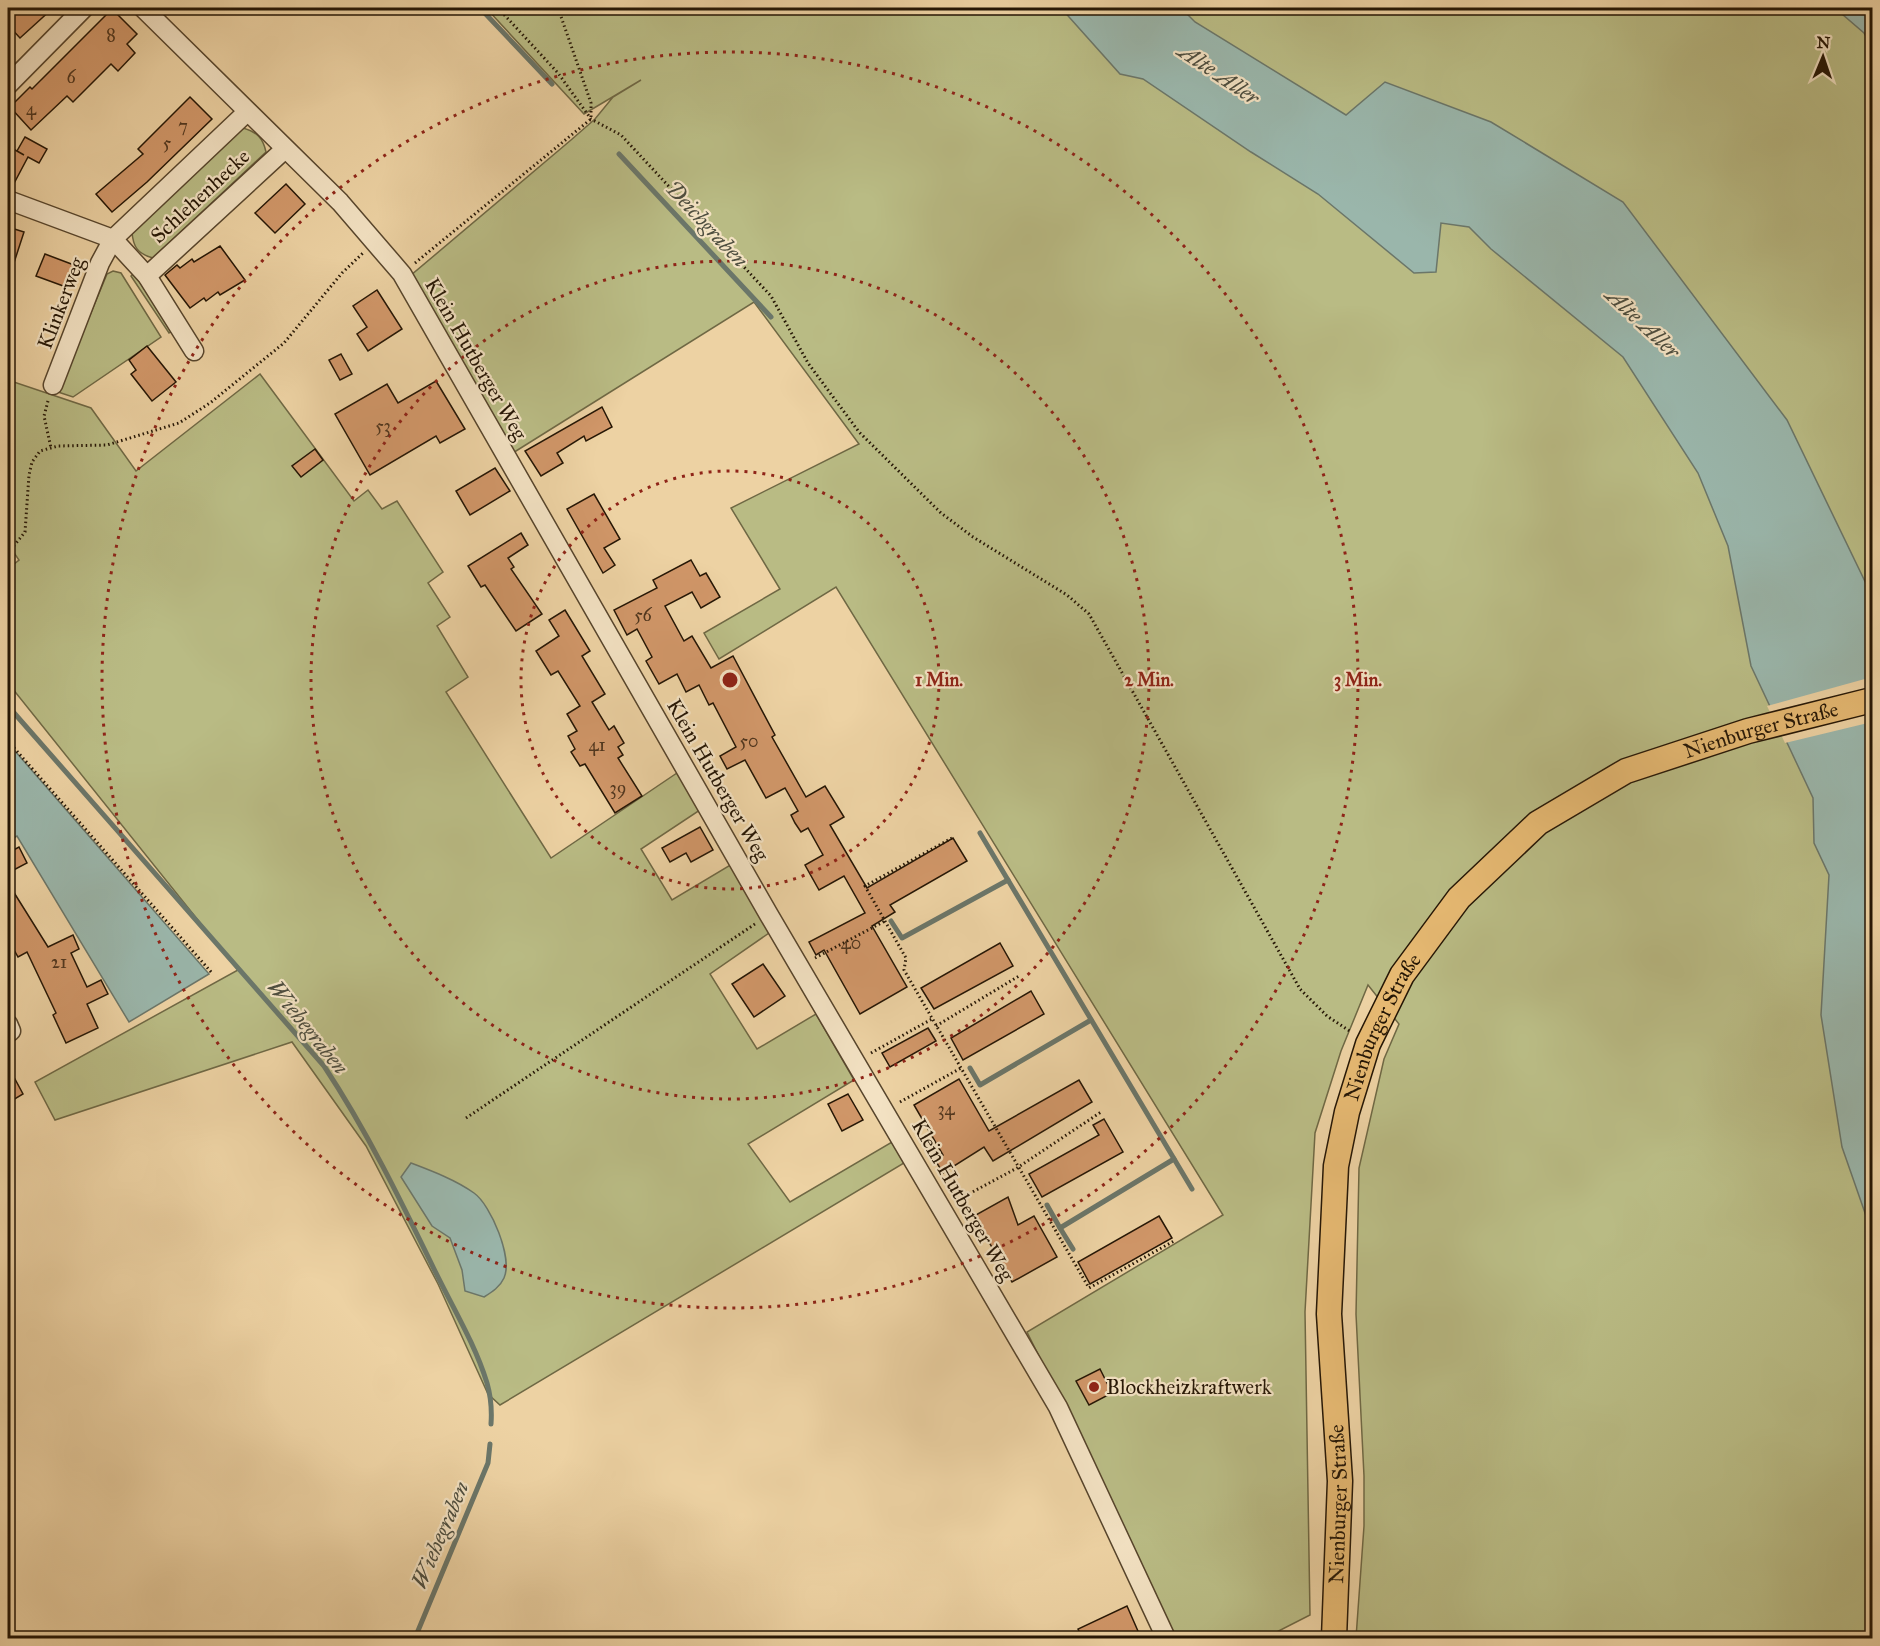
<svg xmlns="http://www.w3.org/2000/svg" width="1880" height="1646" viewBox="0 0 1880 1646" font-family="'IM FELL Great Primer',serif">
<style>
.green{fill:#b9bb84;stroke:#6f6844;stroke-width:1.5}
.water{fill:#9ab6ab;stroke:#6b7669;stroke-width:1.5}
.pier{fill:#edd2a3}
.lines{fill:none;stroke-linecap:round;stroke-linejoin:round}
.stream{stroke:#6b7669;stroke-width:5}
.building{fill:#d19769;stroke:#251605;stroke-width:1.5}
.minor-casing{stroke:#57452c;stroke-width:21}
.major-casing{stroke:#251605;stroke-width:27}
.path{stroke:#251605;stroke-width:3;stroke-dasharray:1.5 3;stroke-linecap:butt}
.minor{stroke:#f3e2c3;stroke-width:18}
.major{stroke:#e6b972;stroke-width:24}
.ring{fill:none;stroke:#8f2418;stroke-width:3;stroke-dasharray:3 6}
.poi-dot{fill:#8f2418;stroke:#f3e2c3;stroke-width:2}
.labels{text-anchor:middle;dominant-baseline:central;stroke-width:4.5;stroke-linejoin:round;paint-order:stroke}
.number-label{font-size:18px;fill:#50361e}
.street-label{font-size:21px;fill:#251605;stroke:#f3e2c3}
.poi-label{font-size:21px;fill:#251605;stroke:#f3e2c3;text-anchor:start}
.water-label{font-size:22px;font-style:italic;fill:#4e4e3f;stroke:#f3e2c3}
.centre{fill:#8f2418;stroke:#f3e2c3;stroke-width:3}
.ring-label{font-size:18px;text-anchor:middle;font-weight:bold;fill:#8f2418;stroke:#f3e2c3;stroke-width:4.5;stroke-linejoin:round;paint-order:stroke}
</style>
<rect width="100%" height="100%" fill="#edd2a3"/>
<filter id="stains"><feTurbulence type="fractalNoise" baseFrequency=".00333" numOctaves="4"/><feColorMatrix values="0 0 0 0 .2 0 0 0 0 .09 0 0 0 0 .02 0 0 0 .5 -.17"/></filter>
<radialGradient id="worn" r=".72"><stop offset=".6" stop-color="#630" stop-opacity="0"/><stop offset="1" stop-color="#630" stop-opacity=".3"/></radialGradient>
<g class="green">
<polygon points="486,8 1872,8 1872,1638 1356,1638 1364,1526 1364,1476 1356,1314 1359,1168 1384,1059 1399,1024 1368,985 1341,1051 1315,1133 1305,1312 1310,1615 1265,1638 1175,1638 1134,1548 1027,1332 1223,1215 836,587 719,659 704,633 780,589 731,508 859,444 754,302 508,456 410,276 571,140 595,119 613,97 641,80 584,114"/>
<path d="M243 128C257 132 263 138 266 152L153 258C138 254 133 247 132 232Z"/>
<polygon points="113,271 121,273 161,337 73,397 58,392 107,274"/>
<polygon points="134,273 172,331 169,333 131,276"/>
<polygon points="260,374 354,501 368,490 382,509 397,501 443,572 428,583 450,617 437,626 468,677 446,692 551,858 677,773 700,810 641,849 672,900 732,864 769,933 710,974 757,1049 816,1014 854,1080 748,1144 790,1202 892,1142 904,1163 500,1405 488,1394 438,1284 366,1146 292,1042 55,1120 35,1082 238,970 8,683 8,569 19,560 8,544 8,380 91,408 136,471"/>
</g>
<g class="water">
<polygon points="1061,8 1181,8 1195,22 1346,115 1385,82 1491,122 1623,202 1787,420 1872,596 1872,1233 1842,1147 1821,1015 1829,875 1814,843 1813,798 1751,666 1728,546 1698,473 1623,357 1491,249 1469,227 1441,223 1436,272 1414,273 1318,194 1251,152 1143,79 1120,74"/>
<polygon points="1835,8 1872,8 1872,46 1864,33"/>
<polygon points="8,743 209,974 129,1022 17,836 8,841"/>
<path d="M411 1163C432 1171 456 1180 474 1193 491 1205 513 1258 504 1278 500 1287 492 1292 484 1297L465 1291 462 1270 450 1238 432 1226 401 1177Z"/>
</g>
<polygon class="pier" points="1872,677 1872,722 1785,743 1767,706"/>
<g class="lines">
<g class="stream">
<polyline points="480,8 552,84"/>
<polyline points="619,154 771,317"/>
<path d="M8 706 324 1066C367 1131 401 1201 435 1271 453 1308 475 1344 487 1383 491 1397 492 1410 491 1424"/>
<polyline points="980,833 1192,1189"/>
<polyline points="891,921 902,938 1008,880"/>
<polyline points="970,1068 980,1085 1091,1020"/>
<polyline points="1047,1205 1060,1228 1174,1159"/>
<polyline points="1060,1228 1073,1249"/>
<polyline points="415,1638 488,1463 490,1444"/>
</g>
</g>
<g class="building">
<polygon points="8,8 53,8 20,38 8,25"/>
<polygon points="112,9 137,34 127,44 135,53 118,71 111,64 73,102 67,96 31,130 10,107 30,87 32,89"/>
<polygon points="190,97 212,119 147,182 112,212 96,194 143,154 138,149"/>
<polygon points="25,137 47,149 39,163 28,157 11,189 8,189 8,146 24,155 17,151"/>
<polygon points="286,184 305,204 275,233 255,213"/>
<polygon points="8,227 24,232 10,275 8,275"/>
<polygon points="220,246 245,280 220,295 218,292 206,301 204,298 190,308 165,275 177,265 180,268 192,259 194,262"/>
<polygon points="45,254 74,265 66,287 36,276"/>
<polygon points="377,290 402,329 368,351 357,334 367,327 353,306"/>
<polygon points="147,346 176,382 152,401 131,374 136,370 129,360"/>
<polygon points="341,354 352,374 340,380 329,360"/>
<polygon points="436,381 465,429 440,443 436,436 370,475 335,414 387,384 398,403"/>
<polygon points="602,407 612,427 586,441 584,436 557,453 563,463 541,476 525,451"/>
<polygon points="315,449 323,460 301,477 292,466"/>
<polygon points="495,468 510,491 470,515 456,491"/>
<polygon points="594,494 620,539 604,548 615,565 603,573 567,509"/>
<polygon points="521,533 528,545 508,558 514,567 511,569 542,614 516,631 485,585 481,587 468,566"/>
<polygon points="691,560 700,576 706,573 720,597 701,608 692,592 665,606 684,641 692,636 711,668 733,656 775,735 772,737 806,797 825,786 844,817 830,825 867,888 953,838 967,861 890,905 895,912 872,926 907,987 860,1014 824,950 816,955 809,942 865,913 844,876 819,890 805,865 823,855 808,828 801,832 795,823 791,815 798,811 785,788 766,798 745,760 727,769 720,756 736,747 713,703 709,705 699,685 686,692 677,674 659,684 646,661 652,657 637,629 627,635 614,610 657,588 653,580"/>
<polygon points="565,610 590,651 582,656 605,694 592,702 609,730 614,726 624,743 618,747 623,755 618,758 642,796 615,813 585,764 580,766 571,752 575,749 568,736 577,731 567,714 580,706 558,671 551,675 536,651 559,636 549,620"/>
<polygon points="700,827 713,850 691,862 686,853 670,862 662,848"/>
<polygon points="19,847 27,863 8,873 8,853"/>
<polygon points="8,883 48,947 73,935 79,949 71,953 87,987 101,980 108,994 87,1004 98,1028 66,1043 53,1015 56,1013 27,952 18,957 8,939"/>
<polygon points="1000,943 1013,966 934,1009 921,988"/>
<polygon points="763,964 785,996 754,1017 732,984"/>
<polygon points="1031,991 1044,1014 963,1060 951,1038"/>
<polygon points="928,1028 936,1041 890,1067 882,1053"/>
<polygon points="8,1066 23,1094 8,1103"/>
<polygon points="959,1079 989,1131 1079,1080 1092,1102 993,1161 984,1147 943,1173 935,1160 943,1155 914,1105"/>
<polygon points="848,1094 863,1120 842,1131 828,1104"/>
<polygon points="1104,1119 1123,1152 1042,1197 1029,1174 1099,1135 1093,1125"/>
<polygon points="1008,1197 1018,1225 1034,1216 1057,1257 1012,1282 974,1216"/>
<polygon points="1159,1216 1172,1238 1090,1284 1078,1262"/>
<polygon points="1100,1369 1112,1393 1089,1405 1076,1381"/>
<polygon points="1127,1606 1141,1638 1082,1638 1078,1629"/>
</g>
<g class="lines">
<g class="minor-casing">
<g id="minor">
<polyline points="143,8 340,202 402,274 769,915 1058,1407 1166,1638"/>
<polyline points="8,85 84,8"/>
<polyline points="8,200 113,239 147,276 194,351"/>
<polyline points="147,276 285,149"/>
<polyline points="53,385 100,263 113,239 247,112"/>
<polyline points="8,1024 11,1031 8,1033"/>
</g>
</g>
<g class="major-casing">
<g id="major">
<path id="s1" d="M1334 1638 1340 1481 1329 1314 1336 1166 1347 1112 1368 1044 1402 975 1459 898 1538 823 1626 771 1748 731 1872 700"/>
</g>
</g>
<g class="path">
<polyline points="498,8 558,73 591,119 621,135 771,296 808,363 859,432 941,513 973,537 1067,595 1089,614 1300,989 1327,1016 1351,1032"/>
<polyline points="415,263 591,119 591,103 558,8"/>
<polyline points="48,401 44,416 51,448"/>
<polyline points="8,553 25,532 29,475 32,462 40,451 58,446 107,445 179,423 210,403 284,343 342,273 363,253"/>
<polyline points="8,741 212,973"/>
<polyline points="952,838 865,886 906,958 904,970 1089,1288 1174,1241"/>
<polyline points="815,958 885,921"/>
<polyline points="936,1026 1019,976"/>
<polyline points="871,1053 932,1019"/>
<polyline points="900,1102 961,1068"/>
<polyline points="466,1118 755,924"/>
<polyline points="965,1196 1017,1168 1101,1112"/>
</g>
<use href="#minor" class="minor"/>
<use href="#major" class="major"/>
</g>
<g class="ring">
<circle cx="730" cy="680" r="209"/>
<circle cx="730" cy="680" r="419"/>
<circle cx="730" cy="680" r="628"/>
</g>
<circle class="poi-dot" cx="1094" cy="1387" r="6"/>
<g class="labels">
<g class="number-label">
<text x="111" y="35">8</text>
<text x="71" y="77">6</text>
<text x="31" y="109">4</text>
<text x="183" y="126">7</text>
<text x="167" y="143">5</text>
<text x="383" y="426">53</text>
<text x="643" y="615">56</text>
<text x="749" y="741">50</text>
<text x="597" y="745">41</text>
<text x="618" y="788">39</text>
<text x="851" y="943">40</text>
<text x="59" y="962">21</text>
<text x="946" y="1109">34</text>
</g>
<g class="street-label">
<text transform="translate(200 196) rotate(-43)">Schlehenhecke</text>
<text transform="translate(61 303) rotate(-69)">Klinkerweg</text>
<text transform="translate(476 359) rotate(60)">Klein Hutberger Weg</text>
<text stroke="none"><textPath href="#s1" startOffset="1124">Nienburger Straße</textPath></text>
<text transform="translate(718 780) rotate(60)">Klein Hutberger Weg</text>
<text stroke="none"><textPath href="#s1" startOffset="620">Nienburger Straße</textPath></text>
<text transform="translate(963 1200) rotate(60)">Klein Hutberger Weg</text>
<text stroke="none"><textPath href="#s1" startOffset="134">Nienburger Straße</textPath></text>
</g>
<g class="poi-label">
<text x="1106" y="1387">Blockheizkraftwerk</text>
</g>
<g class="water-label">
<text transform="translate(1219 74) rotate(34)">Alte Aller</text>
<text transform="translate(707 224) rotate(47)">Deichgraben</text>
<text transform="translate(1643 323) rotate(43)">Alte Aller</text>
<text transform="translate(308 1027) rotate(51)">Wiehegraben</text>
<text transform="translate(440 1535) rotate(-67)">Wiehegraben</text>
</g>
</g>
<circle cx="730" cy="680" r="9" class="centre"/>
<g class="ring-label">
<text x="939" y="686">1 Min.</text>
<text x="1149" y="686">2 Min.</text>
<text x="1358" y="686">3 Min.</text>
</g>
<rect width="1880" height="1646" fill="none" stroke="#edd2a3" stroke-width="30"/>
<rect x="9" y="9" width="1862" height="1628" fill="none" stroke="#251605" stroke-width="3"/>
<rect x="15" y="15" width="1850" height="1616" fill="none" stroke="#251605" stroke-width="1.5"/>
<g transform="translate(1823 57) rotate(2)" stroke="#f3e2c3" stroke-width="4.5" paint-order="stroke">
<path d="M0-4.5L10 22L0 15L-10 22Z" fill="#251605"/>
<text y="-9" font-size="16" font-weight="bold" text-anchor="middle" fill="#251605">N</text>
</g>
<rect width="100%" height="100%" filter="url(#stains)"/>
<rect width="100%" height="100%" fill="url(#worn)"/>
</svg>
